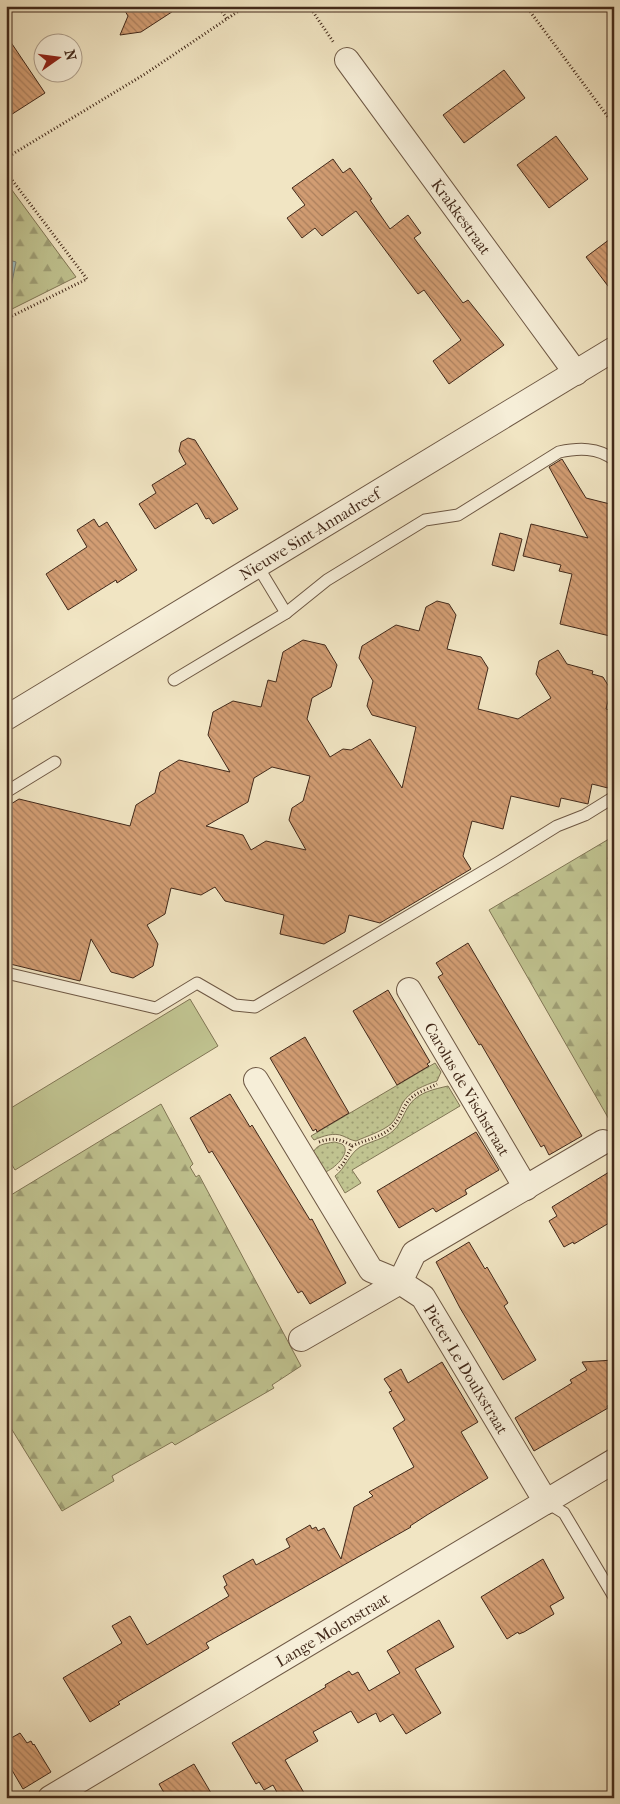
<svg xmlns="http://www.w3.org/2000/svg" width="620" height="1804" viewBox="0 0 620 1804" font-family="'IM FELL French Canon',serif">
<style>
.grass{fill:url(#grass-dots);stroke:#817655}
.forest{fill:url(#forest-firs);stroke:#817655}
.park{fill:#c0c390;stroke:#817655}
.water{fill:url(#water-ripples);stroke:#79827b}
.building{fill:url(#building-back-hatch);stroke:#42291a;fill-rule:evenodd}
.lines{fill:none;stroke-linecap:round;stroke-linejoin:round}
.service-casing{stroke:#6e5844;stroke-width:13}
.minor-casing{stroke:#6e5844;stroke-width:26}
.path{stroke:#42291a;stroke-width:3;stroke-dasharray:1 2.5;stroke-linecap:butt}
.service{stroke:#f6eed8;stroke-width:11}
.minor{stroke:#f6eed8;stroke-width:24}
.labels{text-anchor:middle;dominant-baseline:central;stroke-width:4.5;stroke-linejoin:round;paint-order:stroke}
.street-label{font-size:16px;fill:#42291a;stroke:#f6eed8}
</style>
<defs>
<pattern id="grass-dots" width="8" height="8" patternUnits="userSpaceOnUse" patternTransform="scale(1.25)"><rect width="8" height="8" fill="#c0c390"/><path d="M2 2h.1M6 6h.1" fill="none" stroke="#9e9e75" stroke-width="1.8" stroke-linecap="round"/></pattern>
<pattern id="forest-firs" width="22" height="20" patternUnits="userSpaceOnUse" patternTransform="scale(1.25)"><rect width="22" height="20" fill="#c0c390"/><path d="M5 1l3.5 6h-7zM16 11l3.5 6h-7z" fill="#9e9e75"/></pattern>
<pattern id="water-ripples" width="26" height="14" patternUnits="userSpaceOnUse" patternTransform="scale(1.25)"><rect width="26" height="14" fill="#9ebdbc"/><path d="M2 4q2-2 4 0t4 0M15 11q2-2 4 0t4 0" fill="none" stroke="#89a2a1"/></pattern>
<pattern id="building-back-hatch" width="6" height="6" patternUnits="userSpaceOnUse" patternTransform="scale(1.25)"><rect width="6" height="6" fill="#d29d73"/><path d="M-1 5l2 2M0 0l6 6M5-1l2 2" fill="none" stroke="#ac805e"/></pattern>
</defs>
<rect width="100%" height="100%" fill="#f1e5c3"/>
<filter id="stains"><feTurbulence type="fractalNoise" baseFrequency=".004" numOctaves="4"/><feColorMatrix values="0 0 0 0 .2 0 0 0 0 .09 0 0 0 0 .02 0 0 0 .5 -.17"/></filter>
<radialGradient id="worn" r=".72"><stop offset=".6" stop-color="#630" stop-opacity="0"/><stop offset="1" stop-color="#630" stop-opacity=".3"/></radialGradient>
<g class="grass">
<path d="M435 1063 441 1072 437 1081C425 1085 409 1091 402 1104 399 1110 397 1118 391 1124 381 1132 367 1136 356 1141 350 1140 348 1138 343 1136 334 1132 323 1136 314 1140L311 1136Z"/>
<path d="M448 1086 460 1106 352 1170 361 1183 345 1193 335 1176C345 1169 349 1154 360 1147 371 1141 385 1139 394 1130 402 1122 404 1112 410 1104 419 1092 435 1089 448 1086Z"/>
<path d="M334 1142C335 1142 342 1144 342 1144 353 1152 333 1170 325 1172L312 1155C316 1144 324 1144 334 1142Z"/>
</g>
<g class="forest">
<polygon points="6,182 76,277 6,312"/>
<polygon points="614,836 614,1128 489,910"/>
<polygon points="161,1104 193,1164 190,1167 196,1177 199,1175 301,1366 272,1385 274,1388 175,1445 172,1442 112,1476 114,1481 62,1511 6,1420 6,1198"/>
</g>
<polygon class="park" points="190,999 218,1046 15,1170 6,1155 6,1111"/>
<polygon class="water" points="6,259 16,262 9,297 6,298"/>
<g class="building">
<polygon points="122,6 181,6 141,32 120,35 128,16"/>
<polygon points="6,35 45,93 6,118"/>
<polygon points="504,70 525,98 464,143 443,115"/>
<polygon points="556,136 588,179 549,208 517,165"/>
<polygon points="333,159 343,173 350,168 372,199 370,200 390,229 408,215 421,233 414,238 463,303 468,300 504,345 449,384 433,361 461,340 424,290 418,294 356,211 322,236 315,228 302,238 287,218 305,205 292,188"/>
<polygon points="614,236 614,294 586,257"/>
<polygon points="188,438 195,440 238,509 213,524 209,518 206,519 197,503 155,529 139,504 156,493 152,485 186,464 179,451 181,442"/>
<polygon points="562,459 586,498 614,505 614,637 560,624 572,574 559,571 561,565 523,556 531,524 588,538 549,467"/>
<polygon points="94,519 99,527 107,522 137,570 117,583 116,580 68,610 46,574 87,547 77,530"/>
<polygon points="500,533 522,539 514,571 492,565"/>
<path d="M437 601 449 604 456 615 447 649 481 657 488 668 478 709 518 719 551 698 536 674 539 661 558 650 567 664 593 671 592 674 603 677 611 690 606 709 614 711V766L608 788 592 784 588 804 561 798 559 807 511 796 503 829 472 821 463 856 471 869 380 923 349 915 345 932 324 944 280 934 284 915 225 901 215 887 201 895 171 888 165 914 147 925 158 944 153 966 133 978 111 972 91 939 80 981 6 963V807L19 799 130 826 136 805 155 793 160 772 179 760 230 772 208 735 213 712 233 701 261 707 268 680 276 682 283 652 303 640 325 645 337 665 331 687 312 698 307 719 330 757 343 749 351 750 370 739 402 788 416 727 372 715 367 706 373 681 359 658 362 646 396 625 419 631 426 607ZM272 767 310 776 303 801 292 808 289 820 306 850 266 841 251 850 243 835 206 826 248 802 254 778Z"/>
<polygon points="468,943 582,1136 549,1155 544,1145 541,1147 481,1044 479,1045 438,977 443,974 436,963"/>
<polygon points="388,990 430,1062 427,1064 429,1066 397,1085 353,1011"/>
<polygon points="305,1037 349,1113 317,1132 316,1129 313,1131 270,1058"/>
<polygon points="230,1094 250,1127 252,1125 310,1220 312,1219 346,1283 310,1304 302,1291 298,1293 212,1151 209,1153 190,1118"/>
<polygon points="476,1132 499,1170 465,1190 467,1194 436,1212 433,1208 399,1228 377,1191"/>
<polygon points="614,1169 614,1220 574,1244 573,1242 564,1247 549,1221 557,1216 552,1207"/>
<polygon points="469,1242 485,1269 487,1267 508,1303 504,1306 536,1360 503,1380 460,1308 436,1262"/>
<polygon points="614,1360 614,1402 607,1406 608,1408 534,1451 515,1418 572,1383 570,1380 587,1370 582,1362"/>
<polygon points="442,1362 478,1422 461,1432 488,1478 427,1515 410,1526 411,1527 206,1643 209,1648 118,1702 120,1704 90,1722 63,1678 122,1643 112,1626 130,1616 147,1645 229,1596 224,1587 227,1585 223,1576 253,1559 256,1565 290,1547 286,1539 310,1525 312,1529 316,1527 318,1531 324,1528 341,1559 354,1507 373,1496 369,1492 414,1467 393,1428 405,1420 389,1392 392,1391 384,1379 401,1369 408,1383"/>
<polygon points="543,1559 564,1598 550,1606 554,1614 524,1632 519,1634 518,1632 507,1639 481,1597"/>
<polygon points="439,1620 454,1647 415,1669 441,1713 406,1734 393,1714 380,1722 376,1713 358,1723 351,1711 313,1732 318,1741 285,1760 307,1798 280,1798 273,1785 264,1790 259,1782 256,1784 232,1743 326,1687 325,1685 349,1671 352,1675 358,1672 369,1691 400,1673 387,1651"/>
<polygon points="20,1733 27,1743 31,1741 33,1745 34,1744 51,1772 23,1789 6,1760 6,1741"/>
<polygon points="194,1764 214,1798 167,1798 159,1784"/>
</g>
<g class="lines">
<g class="service-casing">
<g id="service">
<polyline points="257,565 286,613"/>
<path d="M174 680 286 613 327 580 425 520 458 515 559 452C578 448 598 447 614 460"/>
<polyline points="6,792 55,762"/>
<polyline points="6,973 156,1008 197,983 235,1005 255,1007 499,862 557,826 585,815 614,797"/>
<polyline points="546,1502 564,1513 614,1597"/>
</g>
</g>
<g class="minor-casing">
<g id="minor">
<path id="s1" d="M347 60 576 373"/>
<path id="s2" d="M6 718 614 349"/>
<path id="s3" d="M409 990 526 1188"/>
<path id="s4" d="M256 1080 371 1270 400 1282 423 1297 546 1502"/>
<polyline points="301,1339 400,1282 414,1253 603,1142"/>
<path id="s5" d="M50 1798 614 1461"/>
</g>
</g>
<g class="path">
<polyline points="218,6 227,19"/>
<polyline points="309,6 334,43"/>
<polyline points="526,6 614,125"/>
<polyline points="6,158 145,74 246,6"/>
<polyline points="6,172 87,279 6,319"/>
<path d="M319 1142C332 1137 341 1139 352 1146L343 1164 337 1170"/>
<path d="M352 1146C365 1140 380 1138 391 1128 400 1120 402 1108 410 1099 417 1092 428 1089 437 1084"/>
</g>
<use href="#service" class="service"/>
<use href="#minor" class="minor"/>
</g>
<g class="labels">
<g class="street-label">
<text stroke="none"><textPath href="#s1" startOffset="194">Krakkestraat</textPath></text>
<text stroke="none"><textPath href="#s2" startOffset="355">Nieuwe Sint-Annadreef</textPath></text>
<text stroke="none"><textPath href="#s3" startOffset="115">Carolus de Vischstraat</textPath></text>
<text stroke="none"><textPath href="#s4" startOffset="365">Pieter Le Doulxstraat</textPath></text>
<text stroke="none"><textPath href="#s5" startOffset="329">Lange Molenstraat</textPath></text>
</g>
</g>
<rect width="620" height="1804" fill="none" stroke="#f1e5c3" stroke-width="25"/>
<rect x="8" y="8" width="605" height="1789" fill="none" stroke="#42291a" stroke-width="2.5"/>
<rect x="12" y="12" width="595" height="1779" fill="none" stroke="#42291a"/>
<g transform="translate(58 58) rotate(76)"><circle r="24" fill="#f6eed8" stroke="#ae9f8c"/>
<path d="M0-4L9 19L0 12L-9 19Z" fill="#8f2418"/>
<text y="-8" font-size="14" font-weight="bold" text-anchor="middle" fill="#42291a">N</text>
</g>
<rect width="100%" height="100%" filter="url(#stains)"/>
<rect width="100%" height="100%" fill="url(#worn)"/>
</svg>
